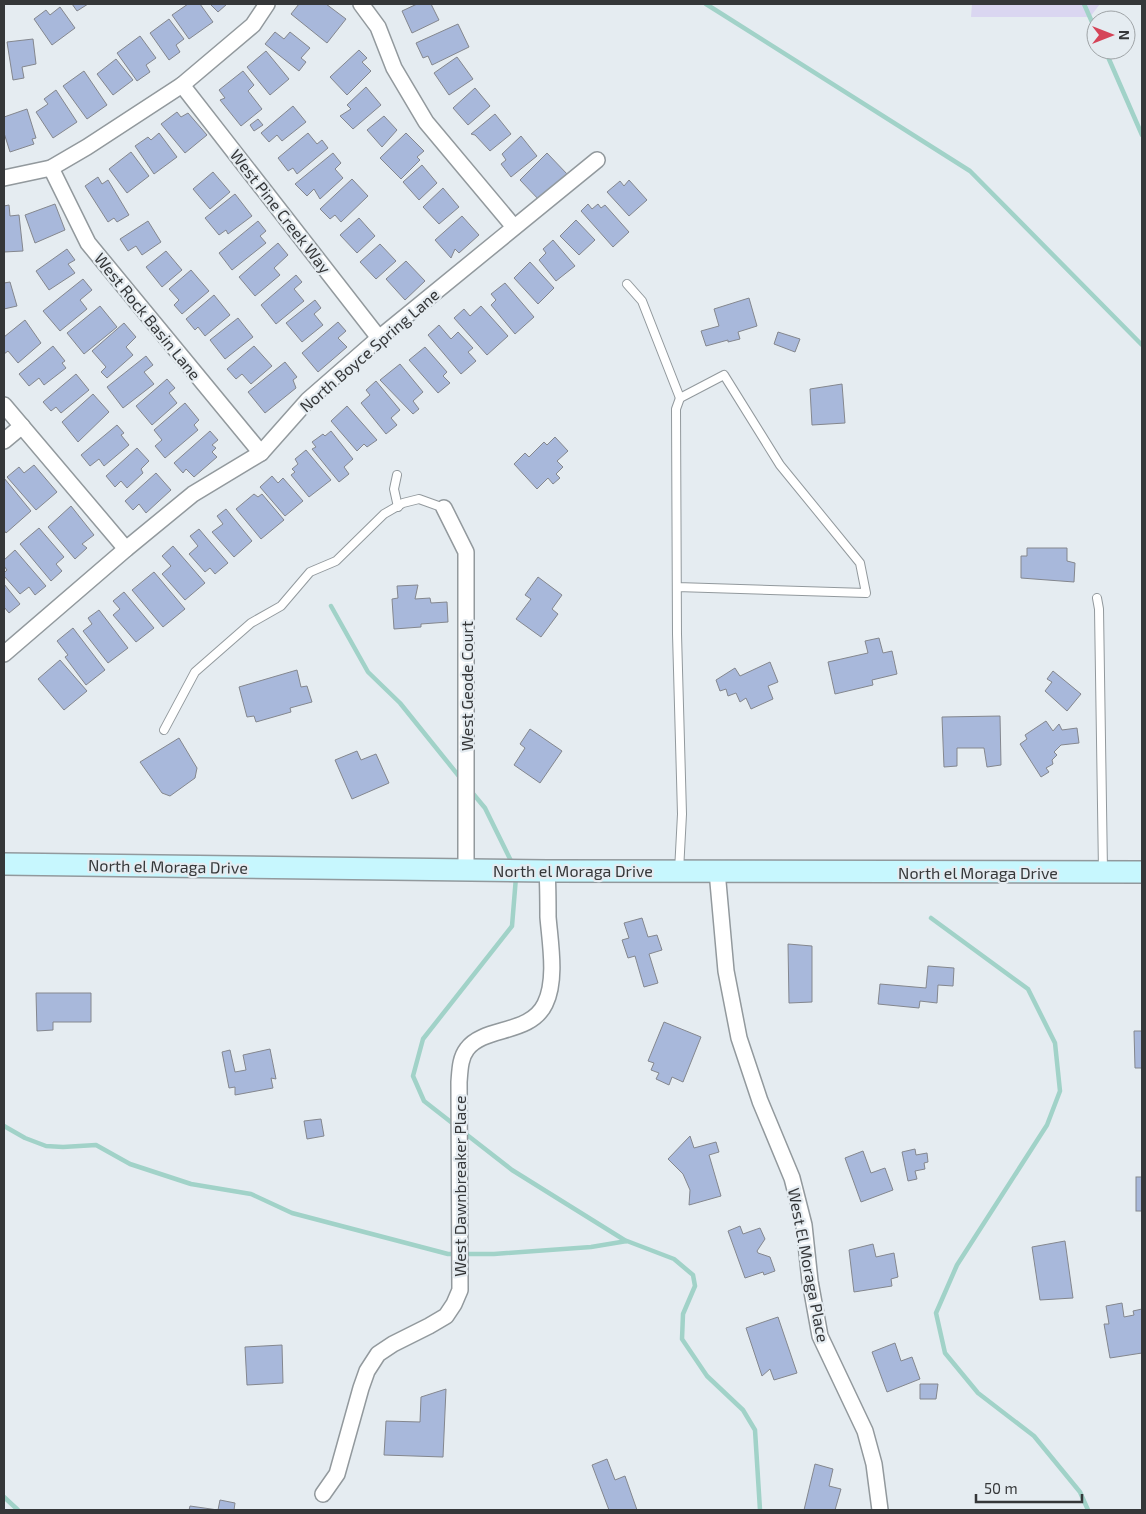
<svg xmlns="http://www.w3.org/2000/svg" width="1146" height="1514" viewBox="0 0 1146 1514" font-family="'Exo 2',sans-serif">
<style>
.green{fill:#dad6f1}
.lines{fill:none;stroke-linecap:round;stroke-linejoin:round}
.stream{stroke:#a1d2c8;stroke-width:4.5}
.building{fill:#a8b8db;stroke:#84878e}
.lane-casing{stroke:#92999d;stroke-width:10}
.street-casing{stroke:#92999d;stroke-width:18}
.secondary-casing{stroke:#92999d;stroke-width:24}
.lane{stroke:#fff;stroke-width:8}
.street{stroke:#fff;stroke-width:15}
.secondary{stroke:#c7f7fe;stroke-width:21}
.labels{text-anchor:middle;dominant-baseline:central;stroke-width:4.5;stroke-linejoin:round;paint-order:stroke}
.street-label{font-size:16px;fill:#353739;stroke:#e5ecf1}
</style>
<rect width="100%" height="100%" fill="#e5ecf1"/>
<polygon class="green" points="972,4 1100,4 1090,17 971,17"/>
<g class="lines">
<g class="stream">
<polyline points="706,4 970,171 1142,345"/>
<polyline points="1084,4 1096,31"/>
<polyline points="1105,50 1142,135"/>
<polyline points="331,606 368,672 400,703 462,780"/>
<polyline points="470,790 485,808 513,865"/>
<polyline points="931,918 1028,989 1055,1043 1060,1091 1047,1125 957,1265 936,1313 945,1353 978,1393 1034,1436 1080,1492 1088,1510"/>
<polyline points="4,1126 25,1138 46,1146 63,1147 96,1145 130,1164 191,1184 251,1194 292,1213 448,1254 494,1254 591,1247 627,1241 674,1259 693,1275 695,1286 683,1314 682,1339 707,1376 743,1410 755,1430 760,1510"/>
<polyline points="456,1126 424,1101 413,1076 423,1039 512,926 516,877"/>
<polyline points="462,1131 512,1170 626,1241"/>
<polyline points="4,1497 18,1510"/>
</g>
</g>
<g class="building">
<polygon points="72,4 88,4 77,11"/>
<polygon points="188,4 200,4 213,22 189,39 172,15"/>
<polygon points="210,4 227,4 218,12"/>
<polygon points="299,4 326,4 346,19 327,43 291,14"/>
<polygon points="417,4 431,4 439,20 412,33 402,11"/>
<polygon points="60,7 75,28 52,45 34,19 46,10 50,15"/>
<polygon points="169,19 184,39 176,45 180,52 169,60 150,33"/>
<polygon points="458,24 469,47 432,65 428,56 423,58 416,43"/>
<polygon points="275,32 284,39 290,32 310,48 301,58 306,62 299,71 265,44"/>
<polygon points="140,36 156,58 146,65 150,72 137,81 117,53"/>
<polygon points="33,39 36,64 22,67 24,78 13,80 7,42"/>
<polygon points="359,50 367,58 362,62 371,71 347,95 330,77"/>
<polygon points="266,51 289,79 270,95 247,67"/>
<polygon points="457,57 473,79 449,95 434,73"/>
<polygon points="116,59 133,80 113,95 97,74"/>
<polygon points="84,71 107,105 87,119 63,86"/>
<polygon points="243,71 254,85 248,91 262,109 241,126 220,100 225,98 219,90"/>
<polygon points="366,87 381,105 353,129 340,116 351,109 347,105"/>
<polygon points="475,88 490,106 468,125 453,108"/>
<polygon points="56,90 77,122 53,138 36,112 48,104 44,99"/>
<polygon points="293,106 306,122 282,141 277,135 269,142 261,133"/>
<polygon points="27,109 36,138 32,139 34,144 10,152 4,133 4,117"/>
<polygon points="177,112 181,117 188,113 207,135 185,153 161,124"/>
<polygon points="495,114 511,134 490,151 475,135 471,134"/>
<polygon points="384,116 397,130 382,147 367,130"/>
<polygon points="258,119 263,125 254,131 250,125"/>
<polygon points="159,133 177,157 154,174 135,146 148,137 151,140"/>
<polygon points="308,133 317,144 322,140 328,148 297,174 293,168 288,171 278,158"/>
<polygon points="406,133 424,151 417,157 420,160 401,179 380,158"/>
<polygon points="521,136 537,156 511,177 501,164 506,160 502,154"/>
<polygon points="131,152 149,176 127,193 109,169"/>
<polygon points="333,153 341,163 335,169 343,178 320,199 314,189 307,196 295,184"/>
<polygon points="547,153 568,175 541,202 520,180"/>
<polygon points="422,165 437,183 419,200 403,182"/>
<polygon points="213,172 230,192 210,209 193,189"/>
<polygon points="98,177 102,184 108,180 129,215 117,222 114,218 108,222 85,186"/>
<polygon points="352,179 368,196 341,222 335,215 330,219 320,209"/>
<polygon points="629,180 647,200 629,216 607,192 620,181 624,186"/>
<polygon points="443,188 459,207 439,224 423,207"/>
<polygon points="235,194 252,216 228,234 226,230 219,235 205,218"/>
<polygon points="55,204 65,230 35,243 25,215"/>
<polygon points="588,204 592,209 598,204 601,208 605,205 629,232 613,247 581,211"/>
<polygon points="9,205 10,216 19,215 23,251 4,252 4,206"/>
<polygon points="462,216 479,235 459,253 455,249 451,258 435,240"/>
<polygon points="359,218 375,236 357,253 340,235"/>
<polygon points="576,220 595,240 579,255 560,236"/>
<polygon points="148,221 161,242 142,255 136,246 128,251 120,239"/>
<polygon points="258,221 266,231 260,236 266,243 232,270 219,253"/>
<polygon points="553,240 575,266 556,281 539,260 546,253 543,249"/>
<polygon points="278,243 288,255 274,268 280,275 255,296 239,277"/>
<polygon points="380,244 396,261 376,279 360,262"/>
<polygon points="67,249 75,260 68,264 75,273 49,290 36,271"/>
<polygon points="166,251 182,270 162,287 146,267"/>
<polygon points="406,261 425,281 405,300 386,279"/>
<polygon points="530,262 554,288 538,304 514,278"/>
<polygon points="191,270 209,291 182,314 174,305 179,300 169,289"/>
<polygon points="296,275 302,282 294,289 304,301 276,324 261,305"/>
<polygon points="83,279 92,290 80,300 87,309 60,331 43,311"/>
<polygon points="10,282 17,306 4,309 4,283"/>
<polygon points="505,283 534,317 515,334 491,305 496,300 491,294"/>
<polygon points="214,295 230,315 205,336 198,327 195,330 186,319"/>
<polygon points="749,298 757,326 738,332 740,339 728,342 728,340 706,346 701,331 719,326 714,309"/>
<polygon points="315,300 321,308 314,314 323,325 302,342 286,323"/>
<polygon points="100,306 117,327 84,354 67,333"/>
<polygon points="481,306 508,336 487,355 454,318 464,309 470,316"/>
<polygon points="238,318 253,337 225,359 210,340"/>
<polygon points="25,320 41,343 18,363 8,351 4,354 4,337"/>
<polygon points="338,322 346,331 338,338 347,347 318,372 302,353"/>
<polygon points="124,323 136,337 126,347 133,355 107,378 101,372 106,367 92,351"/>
<polygon points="439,325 451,339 458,332 473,348 468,352 476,361 461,374 428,335"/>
<polygon points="778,332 800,339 795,352 774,344"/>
<polygon points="53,346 65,361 62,363 66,368 44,385 39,378 29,386 19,374"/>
<polygon points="254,346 272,366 251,384 242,374 236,379 227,369"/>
<polygon points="425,347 447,372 443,376 450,383 438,393 409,360"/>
<polygon points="146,356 153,365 144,372 154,384 123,408 107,387"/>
<polygon points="285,362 297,377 293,380 296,388 265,413 248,392"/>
<polygon points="400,364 423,392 413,401 419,409 413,414 380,380"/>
<polygon points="76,374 89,390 61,413 56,407 51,411 43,402"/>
<polygon points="167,379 175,388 169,393 177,403 152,425 136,406"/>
<polygon points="376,381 400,410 391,418 397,425 386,434 361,403 370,395 366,390"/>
<polygon points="842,384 845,423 812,425 810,389"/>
<polygon points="93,394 109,412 78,442 62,422"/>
<polygon points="185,403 199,420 194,425 198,430 165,458 155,446 162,440 154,430"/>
<polygon points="347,406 377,440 367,447 364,444 357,451 331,421"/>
<polygon points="117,425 124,433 121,435 129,445 104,466 99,459 90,466 81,455"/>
<polygon points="210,431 218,440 212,445 216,448 212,452 217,457 194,477 186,469 183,473 174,463"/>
<polygon points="331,431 353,459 344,467 349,474 339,482 312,449 316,447 312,442 323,434 325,436"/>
<polygon points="555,437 568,451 557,461 563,467 556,474 560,478 553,484 548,478 537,489 514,464 525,453 529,457 544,442 547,445"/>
<polygon points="137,448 149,461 141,469 143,473 127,488 121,481 115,487 106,476"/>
<polygon points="306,450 331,480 309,497 291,475 295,472 292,469 298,464 295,459"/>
<polygon points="34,465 57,492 36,510 7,477 19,467 24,473"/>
<polygon points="156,473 171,490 146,513 139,504 133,510 125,501"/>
<polygon points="272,476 278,483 283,478 303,501 285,516 260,487"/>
<polygon points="4,478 31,511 6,533 4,530"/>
<polygon points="254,494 258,497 262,494 284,520 261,539 236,509"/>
<polygon points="71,506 94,535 82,544 87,548 75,559 48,527"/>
<polygon points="226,509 252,541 234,557 212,532 223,524 217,516"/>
<polygon points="39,528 64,557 56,564 62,571 51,581 20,544"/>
<polygon points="199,529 228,563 215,574 210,568 205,572 189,554 198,546 190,536"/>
<polygon points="173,546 205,583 185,600 162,574 171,566 162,556"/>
<polygon points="1027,548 1067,548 1067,561 1075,563 1074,582 1021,578 1021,556 1027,556"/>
<polygon points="15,550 46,586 35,595 29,587 20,594 4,576 4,573 7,570 4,566 4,560"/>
<polygon points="154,572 185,609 163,627 132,590"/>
<polygon points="538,577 562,595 552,609 558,614 541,637 516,619 531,599 525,595"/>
<polygon points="4,584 20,604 9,613 4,607"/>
<polygon points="418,585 415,599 430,598 431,603 447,602 448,622 421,624 421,627 394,629 392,599 398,598 397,586"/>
<polygon points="124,592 154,628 136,642 113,615 120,609 113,601"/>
<polygon points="99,610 128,648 108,663 83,631 92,624 88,618"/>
<polygon points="73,628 105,670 86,685 65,657 68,655 57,641"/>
<polygon points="879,638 883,653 892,651 897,674 872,680 873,685 835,694 828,662 868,653 865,641"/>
<polygon points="60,660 87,691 64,710 38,679"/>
<polygon points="770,662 778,682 768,686 773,699 751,709 746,698 740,702 736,693 728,696 726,689 720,691 716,680 735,668 740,676"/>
<polygon points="297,670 301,687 307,686 312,702 290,708 291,712 256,722 254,716 247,717 239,687"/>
<polygon points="1053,671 1081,694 1067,711 1045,691 1052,682 1047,679"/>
<polygon points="1000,716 1001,765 987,767 984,748 957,748 957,766 944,767 942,717"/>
<polygon points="1046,721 1053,731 1059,724 1062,730 1077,728 1079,743 1061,745 1054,752 1057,755 1052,760 1053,764 1046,768 1049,772 1041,777 1020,744 1027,739 1025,735"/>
<polygon points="530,729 562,751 540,783 514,765 525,748 520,744"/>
<polygon points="179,738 197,768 195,778 170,796 162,793 140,762"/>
<polygon points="357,751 361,760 376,754 389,783 352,799 335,760"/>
<polygon points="642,918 648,937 657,935 662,950 649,954 658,983 644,987 635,956 628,958 622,940 629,938 624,923"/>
<polygon points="788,944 812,946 812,1002 789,1003"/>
<polygon points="928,966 954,968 953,986 938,985 937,1003 920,1001 919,1008 878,1004 880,984 926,988"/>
<polygon points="36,993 91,993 91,1022 53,1022 53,1030 37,1031"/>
<polygon points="664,1022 701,1037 683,1082 672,1077 669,1085 656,1079 659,1073 651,1070 654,1063 648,1061"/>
<polygon points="1134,1031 1142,1031 1142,1068 1135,1068"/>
<polygon points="270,1049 276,1079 271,1078 273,1088 235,1095 235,1087 229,1088 222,1052 230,1050 235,1072 246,1070 243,1055"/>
<polygon points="321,1119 324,1136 307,1139 304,1121"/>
<polygon points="690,1136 694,1148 716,1142 719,1152 709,1155 721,1196 689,1205 690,1190 683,1174 668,1159"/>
<polygon points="915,1149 916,1155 927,1153 928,1162 924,1163 925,1169 915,1171 917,1179 908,1181 902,1152"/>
<polygon points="863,1151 871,1173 885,1168 893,1190 861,1202 845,1158"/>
<rect x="1136" y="1177" width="6" height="34"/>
<polygon points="740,1226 743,1234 760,1228 765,1239 757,1251 758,1253 770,1257 775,1271 764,1275 763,1272 745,1278 728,1231"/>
<polygon points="1065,1241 1073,1298 1040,1300 1032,1247"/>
<polygon points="873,1244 876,1257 894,1253 898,1277 891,1279 892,1286 854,1292 849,1250"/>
<polygon points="1122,1303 1124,1317 1134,1315 1133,1311 1142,1309 1142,1353 1110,1358 1104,1324 1109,1324 1106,1306"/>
<polygon points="778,1317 797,1373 774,1380 770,1369 762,1376 746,1328"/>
<polygon points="895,1343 901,1361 912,1357 920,1379 887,1392 872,1352"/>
<polygon points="282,1345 283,1383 247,1385 245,1347"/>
<polygon points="920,1384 938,1384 936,1399 920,1399"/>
<polygon points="446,1389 443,1457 384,1455 386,1421 420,1422 421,1397"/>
<polygon points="607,1459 615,1480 625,1476 637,1510 609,1510 592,1465"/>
<polygon points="815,1464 833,1469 829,1486 841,1489 835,1510 804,1510"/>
<polygon points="220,1500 235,1503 234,1510 189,1510 190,1506 218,1510"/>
</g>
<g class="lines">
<g class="lane-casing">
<g id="lane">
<polyline points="627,284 642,301 680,398"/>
<polyline points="397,475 394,489 398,507"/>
<polyline points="677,587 866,593 860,563 780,465 724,375 680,398 676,409 677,634 682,814 679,871"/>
<polyline points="1097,598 1099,609 1103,871"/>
<polyline points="164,730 195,672 251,623 281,606 310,572 336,561 384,514 403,503 419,499 444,508"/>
</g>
</g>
<g class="street-casing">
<g id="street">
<polyline points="361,4 378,27 394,68 426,122 514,227"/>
<polyline points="182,85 379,338"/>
<polyline points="51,168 88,243 261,453"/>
<polyline points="4,178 51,168 87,147 182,85 253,25 267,4"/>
<polyline points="4,405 126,549"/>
<polyline points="4,441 22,426"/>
<polyline points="444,508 466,552 466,870"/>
<polyline points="4,654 126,549 193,494 261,453 308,400 379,338 597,160"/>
<polyline points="717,871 726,971 739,1038 760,1101 792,1178 804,1225 810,1281 820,1336 865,1431 874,1464 880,1510"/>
<path d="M323 1494 337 1474 361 1388 367 1371 378 1354 393 1344 429 1326 446 1316 454 1304 460 1290 459 1082C460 1070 460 1058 467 1049 484 1026 530 1035 545 1004 557 980 550 942 548 917 548 901 548 886 547 871"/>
</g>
</g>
<g class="secondary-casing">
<polyline id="secondary" points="4,864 547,871 1142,872"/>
</g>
<use href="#lane" class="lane"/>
<use href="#street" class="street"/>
<use href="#secondary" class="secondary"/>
</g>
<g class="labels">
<g class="street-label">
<text transform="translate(281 211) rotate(52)">West Pine Creek Way</text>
<text transform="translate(148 316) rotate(51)">West Rock Basin Lane</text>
<text transform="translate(369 350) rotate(-41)">North Boyce Spring Lane</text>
<text transform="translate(466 686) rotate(-90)">West Geode Court</text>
<text transform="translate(168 866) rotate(1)">North el Moraga Drive</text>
<text x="573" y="870">North el Moraga Drive</text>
<text x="978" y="872">North el Moraga Drive</text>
<text transform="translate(459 1186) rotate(-90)">West Dawnbreaker Place</text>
<text transform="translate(809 1265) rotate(79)">West El Moraga Place</text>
</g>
</g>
<rect width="1146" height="1514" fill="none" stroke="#353739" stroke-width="10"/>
<g transform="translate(1111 35) rotate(90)"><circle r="24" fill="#e5ecf1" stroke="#9fa4a7"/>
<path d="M0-4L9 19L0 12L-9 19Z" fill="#d54458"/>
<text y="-8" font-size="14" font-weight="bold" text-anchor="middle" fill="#353739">N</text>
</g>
<path d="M976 1494v8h106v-8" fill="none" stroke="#353739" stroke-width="2.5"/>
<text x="984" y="1494" font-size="15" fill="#353739" stroke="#e5ecf1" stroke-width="4" paint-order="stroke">50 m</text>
</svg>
